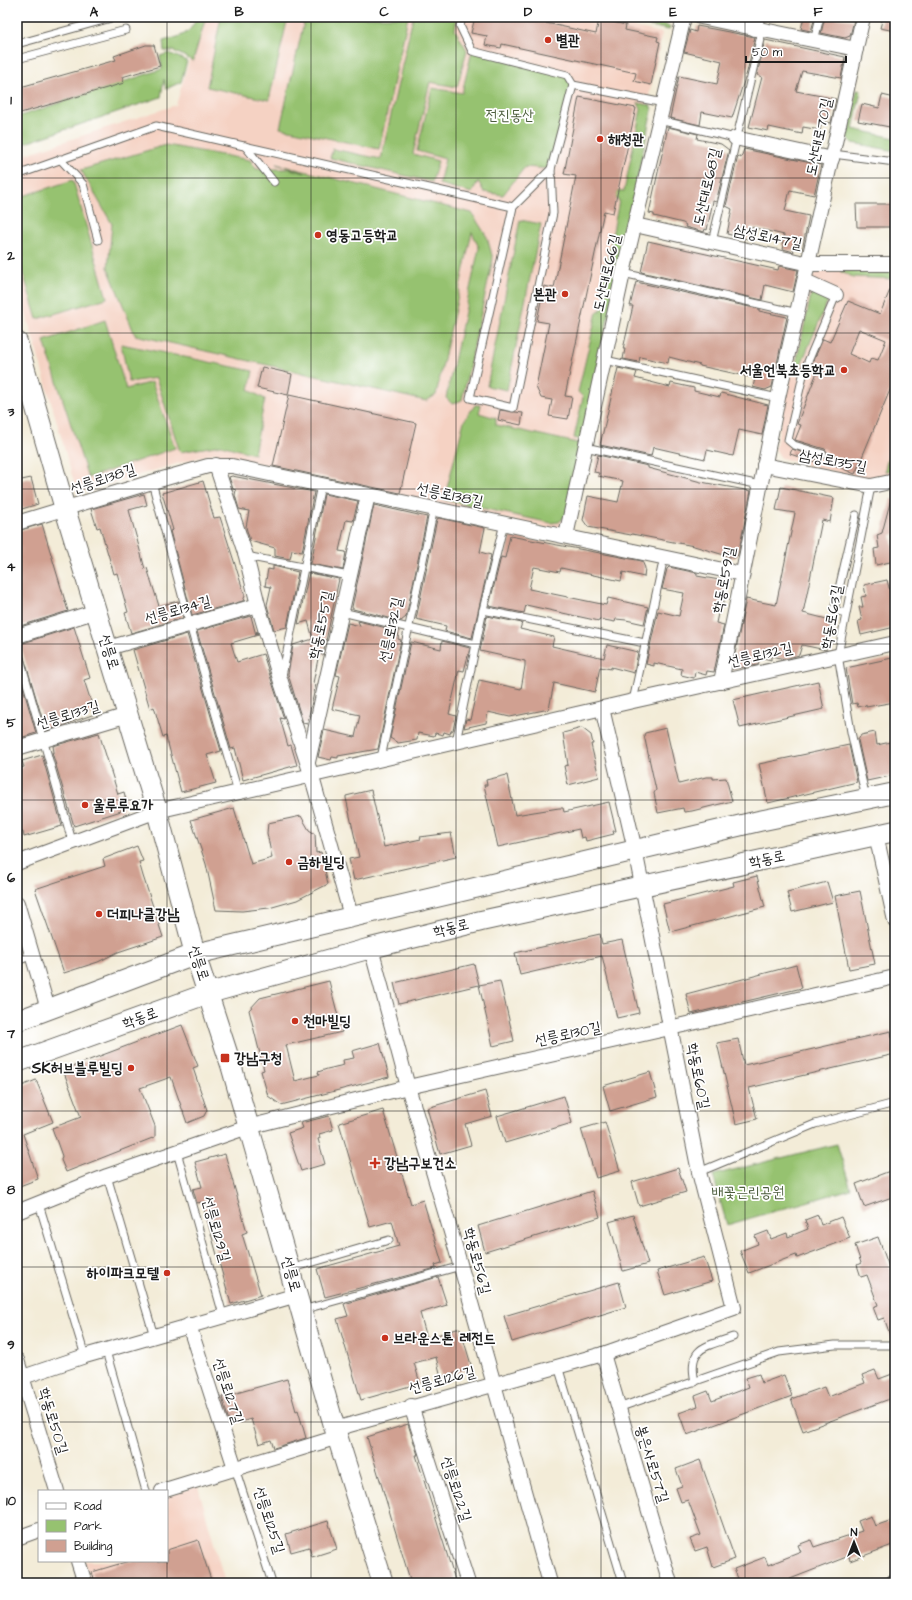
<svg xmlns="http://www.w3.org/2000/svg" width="912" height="1600" viewBox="0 0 912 1600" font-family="'Architects Daughter','Poor Story',sans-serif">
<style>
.built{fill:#f5d2c3}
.green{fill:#96c270;stroke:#596f46}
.building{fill:#d0a091;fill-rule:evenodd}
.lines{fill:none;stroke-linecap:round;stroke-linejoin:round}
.lane-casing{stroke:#67655e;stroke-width:9}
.street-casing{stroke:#67655e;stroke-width:16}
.secondary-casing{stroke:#67655e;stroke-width:22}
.lane{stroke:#fff;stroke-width:7}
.street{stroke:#fff;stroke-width:14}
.secondary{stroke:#fff;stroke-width:20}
.grid{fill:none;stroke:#1c1c1c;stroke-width:1;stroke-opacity:0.55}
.poi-dot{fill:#c8321e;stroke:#fff;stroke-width:1.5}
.labels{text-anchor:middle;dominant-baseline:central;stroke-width:3.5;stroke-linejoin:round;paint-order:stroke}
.poi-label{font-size:15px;font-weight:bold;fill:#1c1c1c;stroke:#fff;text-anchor:start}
.park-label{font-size:15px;fill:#4d5e3e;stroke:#fff}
.street-label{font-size:15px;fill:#1c1c1c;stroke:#fff}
.neatline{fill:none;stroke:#1c1c1c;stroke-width:1.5}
.grid-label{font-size:13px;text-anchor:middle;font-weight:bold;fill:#1c1c1c}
</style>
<rect width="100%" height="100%" fill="#fff"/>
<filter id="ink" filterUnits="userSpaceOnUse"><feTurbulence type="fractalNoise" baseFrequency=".025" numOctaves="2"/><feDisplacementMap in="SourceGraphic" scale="8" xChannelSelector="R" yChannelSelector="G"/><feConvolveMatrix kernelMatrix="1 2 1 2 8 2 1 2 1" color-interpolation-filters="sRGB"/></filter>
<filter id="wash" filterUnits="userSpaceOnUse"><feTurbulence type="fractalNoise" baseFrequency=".012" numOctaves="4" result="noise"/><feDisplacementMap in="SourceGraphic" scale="16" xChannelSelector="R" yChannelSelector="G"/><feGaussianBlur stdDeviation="0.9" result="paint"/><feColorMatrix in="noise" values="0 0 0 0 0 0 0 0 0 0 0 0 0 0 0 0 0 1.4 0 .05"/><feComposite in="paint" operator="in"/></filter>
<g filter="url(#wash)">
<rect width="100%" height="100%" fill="#f3ecd8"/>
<g class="built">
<polygon points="202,17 588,17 662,33 630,188 601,303 560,531 214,453 77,493 17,282 17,157 176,105"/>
<polygon points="820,270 895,271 895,474 863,479 781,458 775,449 812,277"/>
<polygon points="198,1486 225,1583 91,1583 84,1561 167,1561 167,1496"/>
</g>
<g class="green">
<path d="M197 17H206L193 61 174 51H164L163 41C181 36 189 36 197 17Z"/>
<polygon points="221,17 288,17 269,100 207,87"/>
<polygon points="305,17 408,17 379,149 280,128"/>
<polygon points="413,17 457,17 455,30 467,50 457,87 430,82 413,154 438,161 432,182 330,158 333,149 381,159"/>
<path d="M608 17C629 17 651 17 670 27L669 30Z"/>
<polygon points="472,51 567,75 573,85 551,169 525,167 503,195 484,192 478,181 472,193 439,184 445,159 417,151 432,88 462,93"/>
<polygon points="169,53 187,61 181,82 166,89 164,79 161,97 17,146 17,117 162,69 160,56"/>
<polygon points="857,90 861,91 853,129 895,138 895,151 852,143 847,137"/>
<polygon points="638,103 650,105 652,109 582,440 574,438 583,397 578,392 597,312 605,307 606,298 602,288 619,200 614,198 616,190 624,191 641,109"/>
<polygon points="166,145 250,160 256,169 290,169 305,173 276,164 472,213 487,237 493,259 462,400 452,404 446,398 479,248 472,232 436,395 426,401 135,335 108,268 112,224 81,170"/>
<polygon points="73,180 107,298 37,319 17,253 17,198"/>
<polygon points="520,220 541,224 507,390 487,386"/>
<polygon points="841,269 895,270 895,279 853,277 841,272"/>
<polygon points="812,290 829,298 797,374 794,372"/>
<polygon points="105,320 126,389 152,382 175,448 88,478 44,341"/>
<polygon points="121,344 253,371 249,390 265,399 254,454 221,445 180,452 156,378 129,382"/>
<polygon points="475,405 481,405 479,413 496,418 496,425 582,444 566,516 559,522 551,523 444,500 464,421"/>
<polygon points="895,432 895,470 885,471 885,469"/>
<polygon points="837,1144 851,1189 727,1225 713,1175"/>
</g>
<g id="blocks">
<g class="building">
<polygon points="475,17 519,17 596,34 599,19 626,25 625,30 658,37 657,41 660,42 651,85 634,81 636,73 502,44 501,48 485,45 487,36 471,33"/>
<polygon points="804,17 815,17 811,31 801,29"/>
<polygon points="825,17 854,20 850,36 845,38 821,33"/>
<polygon points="883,17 895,17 895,31 880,28"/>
<polygon points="697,26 755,37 747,72 732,118 702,112 700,125 670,118 679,76 717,84 722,61 684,52 690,30 696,32"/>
<polygon points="765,40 845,57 841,78 802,71 796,91 836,99 831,123 822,121 820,130 803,127 802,134 769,127 768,131 749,127 762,77 757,75"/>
<polygon points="146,45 154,45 160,66 122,77 124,83 17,114 17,88 116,60 114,56"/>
<polygon points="882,95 895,98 895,128 858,121 862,104 879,108"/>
<polygon points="579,97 636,108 613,213 604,211 565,396 572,397 568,419 549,416 552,400 541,398 536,387 549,323 537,321 544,286 554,288 576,176 564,174"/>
<polygon points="668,127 698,134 697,139 721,144 729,150 716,202 713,201 707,230 705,229 704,232 685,227 686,225 683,223 654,216 654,214 649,213"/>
<polygon points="744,149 821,165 814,195 790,190 785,211 809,216 802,250 793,248 794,252 783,249 784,246 782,245 784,235 751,227 748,239 727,234 732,209 726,206 738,156 741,158"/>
<polygon points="856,204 895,204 895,227 857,227"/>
<polygon points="648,241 778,270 779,266 798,270 793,292 765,285 762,300 641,272"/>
<path d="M895 278V378L855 474 836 466 839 458 828 453 825 449 795 440 801 425 797 424 819 367 812 364 823 339 830 342 848 301 880 314ZM859 329 886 340 878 360 871 358 869 363 849 354Z"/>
<polygon points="636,282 759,309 759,311 787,317 772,387 765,390 753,387 755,378 700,366 700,365 669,357 668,363 640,357 639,362 623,359 625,349 623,349 633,306 630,306"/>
<polygon points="262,367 292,374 288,395 257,388"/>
<polygon points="618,368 637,372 635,378 670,387 671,383 694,388 694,391 720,397 721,393 768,405 762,435 739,430 733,456 707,450 705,459 653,447 651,456 600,445"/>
<polygon points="289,395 416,423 400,493 273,466"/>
<polygon points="500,410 523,413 521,425 498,420"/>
<polygon points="792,449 816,457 815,462 790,454"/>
<polygon points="598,455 648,466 648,468 701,482 751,491 738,555 734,558 694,546 632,534 631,535 588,527 583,520 588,496 618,502 623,481 598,476 599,473 594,472"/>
<polygon points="232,476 314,492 302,552 292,550 290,559 275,556 275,548 250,541 246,527 249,511 239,509 235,495 236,490 233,489 229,477"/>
<polygon points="31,478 38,504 22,509 21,505 17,506 17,481"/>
<polygon points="203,481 214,518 220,517 245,596 243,601 192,615 170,531 173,530 162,493"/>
<polygon points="781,487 834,498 830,522 822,520 803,613 831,620 826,650 802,645 799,655 785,659 771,656 771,660 760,657 758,665 732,669 746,599 776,605 795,513 776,510"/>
<polygon points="144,494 147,505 129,510 145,569 147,568 159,606 178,601 183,618 131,633 125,613 128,612 117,573 114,574 100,527 97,528 91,509"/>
<polygon points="324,494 358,501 353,521 346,520 339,551 346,552 343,570 311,564"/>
<polygon points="891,499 895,499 895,534 891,535 895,561 876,565 874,549 879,548 877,535 882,533"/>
<polygon points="374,505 427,517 406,617 401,621 353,609 352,607"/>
<polygon points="439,518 485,528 480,552 491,555 472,638 445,631 446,626 416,619 437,519"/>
<polygon points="42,524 68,611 17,627 17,531"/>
<polygon points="510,536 642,561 645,568 644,577 623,572 621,581 561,568 560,572 534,567 529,589 606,605 608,598 648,607 644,624 626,620 616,619 615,622 599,619 599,621 526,605 524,613 489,606 501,557 505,558"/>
<polygon points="273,566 298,572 287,627 274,630 267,605 271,587 265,586 268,569 273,570"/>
<polygon points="669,567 697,573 697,576 725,581 722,593 726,593 723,604 720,604 716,623 724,625 714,672 707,671 706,675 695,672 694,678 681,675 682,669 654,663 654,666 646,664 658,611 679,616 684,593 662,589 667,569"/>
<polygon points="309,573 339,579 323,655 319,654 313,683 316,684 307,724 303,723 288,674 293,645 313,639 308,621 298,624"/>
<polygon points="887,580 891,595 895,594 895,627 861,635 858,621 862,620 859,607 863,607 861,597 866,596 864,585"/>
<polygon points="251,616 256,635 257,631 258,635 231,643 237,662 263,654 284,719 280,718 288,746 291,745 297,765 243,780 235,748 231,749 197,631"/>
<polygon points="487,616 522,623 520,629 554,637 552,646 604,658 607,645 638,652 634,673 611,667 611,669 600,667 595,692 554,683 549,709 510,717 488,712 486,723 464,728 466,719 470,720 479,680 521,689 525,666 525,661 480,651"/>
<polygon points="358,621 399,631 398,639 401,640 378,749 338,756 338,758 332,757 331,760 318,757 324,730 355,737 360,715 332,709 340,676 336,675 348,623 360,626"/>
<polygon points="74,627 90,678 84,680 95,714 46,731 20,644"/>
<polygon points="187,634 221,751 207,755 216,783 181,792 166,736 163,737 154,707 150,709 133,650"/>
<polygon points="442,641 470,648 464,671 459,670 449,714 456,716 453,730 451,731 450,734 444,732 443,735 435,733 434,736 418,733 417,740 398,743 390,738 411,642 441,649"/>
<polygon points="892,658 895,673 895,702 866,707 866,705 858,707 857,703 852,704 846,668"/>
<polygon points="17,666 36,733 17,739"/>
<polygon points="818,681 824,709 740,728 733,700"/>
<polygon points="582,728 591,735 593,744 591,744 592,749 599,777 568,785 564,766 568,765 563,733"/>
<polygon points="666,728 679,784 706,777 713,777 713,779 726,778 732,801 692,811 684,812 683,808 658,813 654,793 656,790 644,735 645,733"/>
<polygon points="875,732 877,745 895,741 895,775 867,781 858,740 861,735"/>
<polygon points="99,733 118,794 124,792 126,800 121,811 74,826 52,752 54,752 53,746"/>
<polygon points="849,745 857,782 768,803 759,764"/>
<polygon points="42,755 62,826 24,837 23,832 17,831 17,769 24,767 22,761"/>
<polygon points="507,775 515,815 559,808 563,808 564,812 609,802 616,831 613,831 614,834 586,841 585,837 581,838 579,829 498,847 484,785 487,785 486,780"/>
<polygon points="371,790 384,847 421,839 420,837 451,833 456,857 354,880 349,859 359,857 346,798 346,796"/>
<polygon points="234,808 251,864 272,858 267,833 268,823 301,816 309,830 315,834 316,853 321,852 328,884 297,900 269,908 242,911 216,910 206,864 191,820"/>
<polygon points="137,846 143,861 139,862 143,876 163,937 118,952 98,962 64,973 35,889 105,866 103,859"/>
<polygon points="757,876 765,907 670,932 663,904 734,886 733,882"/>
<polygon points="827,882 833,902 792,912 787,892"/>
<polygon points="860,891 875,964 849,969 835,896"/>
<polygon points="600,934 602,944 622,940 639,1013 617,1018 602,956 520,975 515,953"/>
<polygon points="474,964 479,985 399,1004 394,983"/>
<polygon points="796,965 802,988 691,1014 686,994"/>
<polygon points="329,981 342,1032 286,1045 295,1081 319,1075 318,1072 327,1069 344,1065 343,1060 354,1058 352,1051 380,1043 389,1077 281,1105 268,1096 261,1071 264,1070 249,1010 260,998"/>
<polygon points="500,981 514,1041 493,1046 479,985"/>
<polygon points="182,1025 198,1066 193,1068 207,1110 204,1116 187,1123 171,1077 140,1088 155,1126 155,1137 66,1172 61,1160 62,1156 52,1128 81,1117 63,1070"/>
<polygon points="891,1031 895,1054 749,1088 757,1119 736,1124 717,1043 738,1039 744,1065"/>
<polygon points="650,1072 657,1097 610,1111 603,1086"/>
<polygon points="36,1080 53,1122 23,1134 38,1179 17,1187 17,1088"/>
<polygon points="485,1091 492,1116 465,1124 471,1145 440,1154 427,1108"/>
<polygon points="564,1096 572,1123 505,1143 497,1116"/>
<polygon points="383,1110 411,1204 423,1200 442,1263 435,1265 436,1268 325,1297 317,1269 399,1246 392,1221 370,1227 339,1123"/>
<polygon points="329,1116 333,1130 319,1134 320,1138 318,1139 325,1164 301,1171 288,1133 303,1128 301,1123"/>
<polygon points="605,1122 620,1171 596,1178 581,1129"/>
<polygon points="225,1154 247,1232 242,1234 261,1295 231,1304 202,1202 197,1203 193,1189 202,1187 195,1162"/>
<polygon points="678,1168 686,1192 639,1206 632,1182"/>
<polygon points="895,1169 895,1196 864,1207 856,1184"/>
<polygon points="592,1191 600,1217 485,1252 478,1226"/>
<polygon points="633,1215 648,1264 623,1271 609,1222"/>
<polygon points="818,1215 821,1225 841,1217 850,1238 797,1258 796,1255 749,1273 740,1251 758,1244 755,1236 768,1231 771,1239 787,1233 788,1237 808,1229 805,1220"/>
<polygon points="878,1237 895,1283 895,1340 892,1340 884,1318 878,1320 873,1307 878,1305 867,1275 861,1277 857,1265 861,1263 855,1245"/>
<polygon points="704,1257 712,1281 665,1295 657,1271"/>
<polygon points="438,1277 447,1305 420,1313 427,1338 460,1328 472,1368 441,1377 436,1357 414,1363 420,1383 361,1400 337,1319 348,1316 344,1304"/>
<polygon points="619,1282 626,1307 512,1342 504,1316"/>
<polygon points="875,1370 879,1379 895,1373 895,1397 803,1431 791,1399 824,1387 828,1397 865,1383 862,1375"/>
<polygon points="759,1374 762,1383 784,1375 792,1396 687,1435 679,1413 698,1406 695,1396 708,1391 712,1401 749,1387 746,1378"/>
<polygon points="287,1379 296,1411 298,1410 306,1438 274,1448 271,1440 259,1444 251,1419 230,1425 222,1397"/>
<polygon points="408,1424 418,1455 416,1455 456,1583 411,1583 367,1437"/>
<polygon points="700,1460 735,1559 713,1567 707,1547 695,1551 690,1539 701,1535 688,1500 681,1502 676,1488 682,1486 676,1469"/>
<polygon points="871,1516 875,1526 895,1519 895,1544 850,1561 849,1556 780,1583 740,1583 734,1569 765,1557 768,1565 801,1552 798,1545 811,1540 814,1547 862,1531 858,1521"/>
<polygon points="328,1521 337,1549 312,1557 309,1547 291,1552 286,1534"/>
<polygon points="198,1540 212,1583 95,1583 92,1572 129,1561 167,1561 167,1550"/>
</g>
</g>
</g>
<g filter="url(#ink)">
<use href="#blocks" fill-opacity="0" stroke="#67655e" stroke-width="1"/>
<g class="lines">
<g class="lane-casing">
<g id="lane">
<polyline points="462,17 460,26 472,51 567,75 573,85"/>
<polyline points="814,41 820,17"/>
<polyline points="17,44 115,17"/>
<polyline points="17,59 126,30"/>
<polyline points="659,120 735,138"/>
<polyline points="245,146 274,182"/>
<polyline points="833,154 895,162"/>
<polyline points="60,159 83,184 98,240"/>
<polyline points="17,175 156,126 513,207 470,398 513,408 553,213 551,169 573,85 664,103"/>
<polyline points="513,207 551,169"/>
<polyline points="712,242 762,31"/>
<polyline points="623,273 798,313"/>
<polyline points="605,360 778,398"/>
<polyline points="585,447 760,485"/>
<polyline points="823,454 794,445 788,440 804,371 836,295 835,294"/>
<polyline points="152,482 190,625 238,792"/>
<polyline points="246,556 349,576"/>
<polyline points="483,610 645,643"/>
<polyline points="342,612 476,644"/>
<polyline points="846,613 834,610 856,515"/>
<polyline points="17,648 72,841"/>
<polyline points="282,676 321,485"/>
<polyline points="633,701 664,557"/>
<polyline points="456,742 483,610 504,523"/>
<polyline points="381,758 434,508"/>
<polyline points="866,798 851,732 838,655 871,486"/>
<polyline points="17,961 33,955"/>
<polyline points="177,1152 223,1315"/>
<polyline points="699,1172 815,1124 895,1103"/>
<polyline points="107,1176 154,1336"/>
<polyline points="39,1204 85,1356"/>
<polyline points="290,1269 389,1240"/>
<polyline points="302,1310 461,1266"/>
<polyline points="106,1351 146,1491"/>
<polyline points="558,1366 623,1583"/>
<path d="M695 1382C687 1346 706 1347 733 1337"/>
<polyline points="618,1408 779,1352 835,1345 895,1345"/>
<polyline points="235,1468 272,1583"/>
</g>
</g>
<g class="street-casing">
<g id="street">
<polyline points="701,17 856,49"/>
<polyline points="755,29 757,17"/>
<polyline points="735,138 832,159"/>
<polyline points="635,225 809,264 895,264"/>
<polyline points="805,281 836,295"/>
<polyline points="216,465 246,556 258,605 281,682 311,774 351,916"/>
<polyline points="764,465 871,486 895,481"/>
<polyline points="17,523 152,482 208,466 232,466 742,574"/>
<polyline points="566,536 623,273 684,17"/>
<polyline points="17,636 97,611"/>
<polyline points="108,648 258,605"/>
<polyline points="721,682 778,398 863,17"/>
<polyline points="17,748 128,715"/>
<polyline points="308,762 368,495"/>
<polyline points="876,835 895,921"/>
<polyline points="17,863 157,811 633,701 895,643"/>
<polyline points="17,903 48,1009"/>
<polyline points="371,948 408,1087 451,1232 550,1583"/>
<polyline points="17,1212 107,1176 248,1127 408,1087 895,977"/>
<polyline points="189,1325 235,1468"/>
<polyline points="603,1354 670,1583"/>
<polyline points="17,1360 57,1491"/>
<polyline points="17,1379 85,1356 297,1295"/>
<polyline points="411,1406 468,1583"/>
<polyline points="335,1429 603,1354 734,1308 699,1172 635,850 602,708"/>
<polyline points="162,1491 338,1437"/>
<polyline points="17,1538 39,1530"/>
<polyline points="78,1561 85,1583"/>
<polyline points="891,1583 895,1581"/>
</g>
</g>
<g class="secondary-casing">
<g id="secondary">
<polyline points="17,342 65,509 157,811 195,954 231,1065 335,1429 383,1583"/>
<polyline points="17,1021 195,954 759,821 895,793"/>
<polyline points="17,1062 209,993 371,948 481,921 895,831"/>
</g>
</g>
<use href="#lane" class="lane"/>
<use href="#street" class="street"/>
<use href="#secondary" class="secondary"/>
</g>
</g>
<path class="grid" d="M167 17V1491M311 17V1583M456 17V1583M601 17V1583M745 17V1583M17 178H895M17 333H895M17 489H895M17 644H895M17 800H895M17 956H895M17 1111H895M17 1267H895M17 1422H895M167 1561V1583"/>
<g class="poi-dot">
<circle cx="548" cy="40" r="4"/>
<circle cx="600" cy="139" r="4"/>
<circle cx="318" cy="235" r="4"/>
<circle cx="565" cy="294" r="4"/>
<circle cx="844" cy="370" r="4"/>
<circle cx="85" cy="805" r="4"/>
<circle cx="289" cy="862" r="4"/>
<circle cx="99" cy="914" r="4"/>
<circle cx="295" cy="1021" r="4"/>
<rect x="220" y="1053" width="10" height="10" rx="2"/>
<circle cx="131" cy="1068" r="4"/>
<path d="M373 1157h4v4h4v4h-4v4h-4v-4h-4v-4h4z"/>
<circle cx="167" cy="1273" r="4"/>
<circle cx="385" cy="1338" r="4"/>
</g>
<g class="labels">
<g class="poi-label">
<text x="556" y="40">별관</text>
<text x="608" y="139">해청관</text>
<text x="326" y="235">영동고등학교</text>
<text x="557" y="294" text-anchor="end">본관</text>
<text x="836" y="370" text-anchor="end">서울언북초등학교</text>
<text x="93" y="805">울루루요가</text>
<text x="297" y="862">금하빌딩</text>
<text x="107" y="914">더피나클강남</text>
<text x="303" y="1021">천마빌딩</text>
<text x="234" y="1058">강남구청</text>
<text x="123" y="1068" text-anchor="end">SK허브블루빌딩</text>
<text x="384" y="1163">강남구보건소</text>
<text x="159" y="1273" text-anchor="end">하이파크모텔</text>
<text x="393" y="1338">브라운스톤 레전드</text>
</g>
<g class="park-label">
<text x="510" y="115">전진동산</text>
<text x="748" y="1192">배꽃근린공원</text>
</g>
<g class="street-label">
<text transform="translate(819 137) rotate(-78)">도산대로70길</text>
<text transform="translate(707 187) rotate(-77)">도산대로68길</text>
<text transform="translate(768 237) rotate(12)">삼성로147길</text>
<text transform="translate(607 273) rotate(-77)">도산대로66길</text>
<text transform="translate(833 461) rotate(11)">삼성로135길</text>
<text transform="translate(103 479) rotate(-18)">선릉로138길</text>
<text transform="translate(450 495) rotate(12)">선릉로138길</text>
<text transform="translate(724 580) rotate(-79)">학동로59길</text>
<text transform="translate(178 610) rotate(-16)">선릉로134길</text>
<text transform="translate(832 617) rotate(-80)">학동로63길</text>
<text transform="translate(321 625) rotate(-78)">학동로55길</text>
<text transform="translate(391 630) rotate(-78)">선릉로132길</text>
<text transform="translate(109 652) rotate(73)">선릉로</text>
<text transform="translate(760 655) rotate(-13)">선릉로132길</text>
<text transform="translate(68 715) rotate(-17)">선릉로133길</text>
<text transform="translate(767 859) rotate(-12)">학동로</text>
<text transform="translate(451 928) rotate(-14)">학동로</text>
<text transform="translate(199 963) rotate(72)">선릉로</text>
<text transform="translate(140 1018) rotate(-20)">학동로</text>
<text transform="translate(568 1034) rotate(-12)">선릉로130길</text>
<text transform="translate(698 1076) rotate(79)">학동로60길</text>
<text transform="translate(216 1229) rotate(74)">선릉로129길</text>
<text transform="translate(477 1261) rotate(75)">학동로56길</text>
<text transform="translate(291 1274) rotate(74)">선릉로</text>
<text transform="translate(442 1380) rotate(-15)">선릉로126길</text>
<text transform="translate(228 1391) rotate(72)">선릉로127길</text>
<text transform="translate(53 1421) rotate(73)">학동로50길</text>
<text transform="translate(652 1464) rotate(73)">봉은사로57길</text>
<text transform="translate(456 1489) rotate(72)">선릉로122길</text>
<text transform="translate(269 1520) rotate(72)">선릉로125길</text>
</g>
</g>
<rect width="912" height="1600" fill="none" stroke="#fff" stroke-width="44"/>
<rect x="38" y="1490" width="130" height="72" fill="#ffffff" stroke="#a4a4a4"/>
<rect x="46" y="1503" width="20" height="6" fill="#ffffff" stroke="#a4a4a4"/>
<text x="74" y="1510" font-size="12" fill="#1c1c1c">Road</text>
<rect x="46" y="1520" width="20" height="12" fill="#96c270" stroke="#a4a4a4"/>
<text x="74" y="1530" font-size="12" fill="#1c1c1c">Park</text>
<rect x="46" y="1540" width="20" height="12" fill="#d0a091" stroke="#a4a4a4"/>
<text x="74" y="1550" font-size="12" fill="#1c1c1c">Building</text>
<g transform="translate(854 1542)" stroke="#ffffff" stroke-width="3" paint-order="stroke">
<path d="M0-3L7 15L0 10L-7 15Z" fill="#1c1c1c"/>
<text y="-6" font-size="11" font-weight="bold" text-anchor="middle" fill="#1c1c1c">N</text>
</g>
<path d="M746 56v6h100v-6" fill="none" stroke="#1c1c1c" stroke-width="2"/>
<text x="752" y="56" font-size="12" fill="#1c1c1c" stroke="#ffffff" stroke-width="3" paint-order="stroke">50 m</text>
<rect x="22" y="22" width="868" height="1556" class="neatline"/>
<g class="grid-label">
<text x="94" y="16">A</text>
<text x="239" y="16">B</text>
<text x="384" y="16">C</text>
<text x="528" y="16">D</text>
<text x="673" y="16">E</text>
<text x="818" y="16">F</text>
<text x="11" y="104">1</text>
<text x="11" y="260">2</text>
<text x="11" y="416">3</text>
<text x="11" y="571">4</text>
<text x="11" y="727">5</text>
<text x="11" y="882">6</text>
<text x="11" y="1038">7</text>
<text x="11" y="1194">8</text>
<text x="11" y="1349">9</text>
<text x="11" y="1505">10</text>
</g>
</svg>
